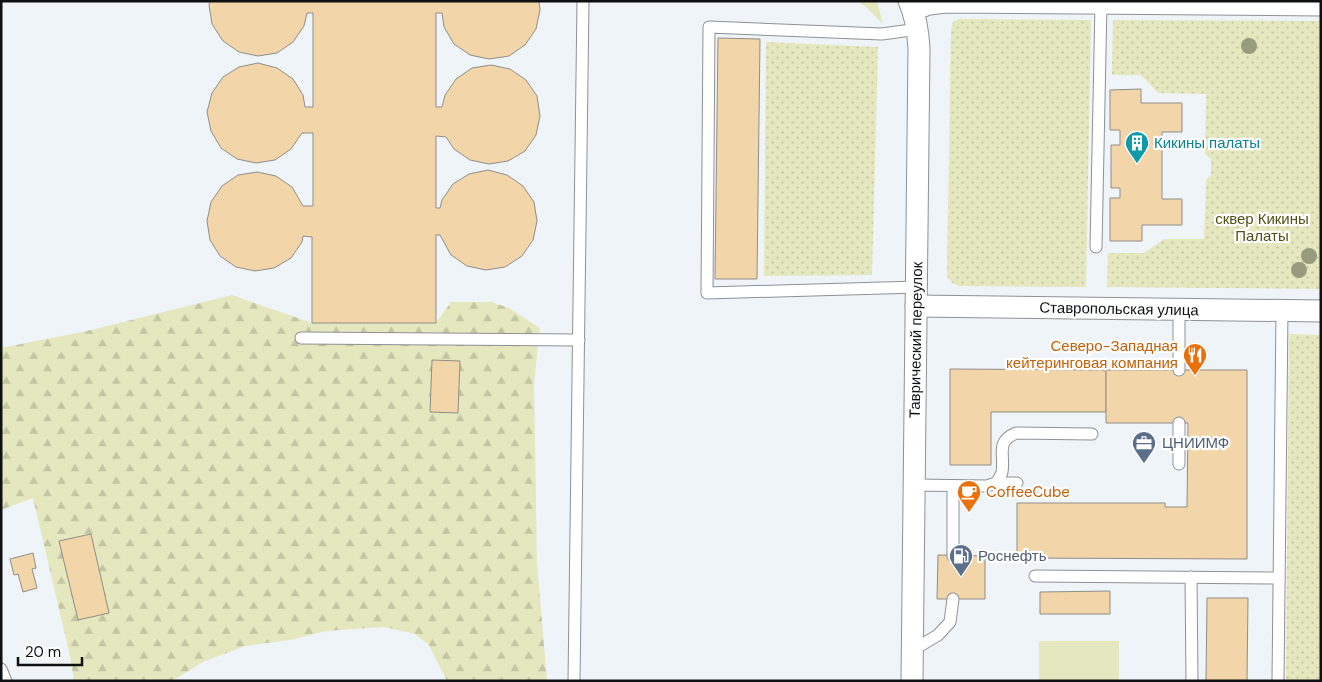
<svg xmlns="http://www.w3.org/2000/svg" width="1322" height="682" viewBox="0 0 1322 682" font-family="'DM Sans',sans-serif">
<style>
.grass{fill:url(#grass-dots)}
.forest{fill:url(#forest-firs)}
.pitch{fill:#e5e8be}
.building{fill:#f2d5a8;stroke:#918d88}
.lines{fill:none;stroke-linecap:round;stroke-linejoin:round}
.service-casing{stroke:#8c9196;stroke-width:13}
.minor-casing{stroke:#8c9196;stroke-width:23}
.service{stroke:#fff;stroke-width:11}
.minor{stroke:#fff;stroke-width:21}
.tree{fill:#989b7e}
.labels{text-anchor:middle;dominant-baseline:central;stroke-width:4.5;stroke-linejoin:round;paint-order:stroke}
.culture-label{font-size:15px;fill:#0d838f;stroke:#fff;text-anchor:start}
.park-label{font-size:15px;fill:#515219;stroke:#fff}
.street-label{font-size:15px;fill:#0e1012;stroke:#fff}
.food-label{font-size:15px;fill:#c56008;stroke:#fff;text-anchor:end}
.service-label{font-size:15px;fill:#4e5e75;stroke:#fff;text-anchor:start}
</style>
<defs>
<pattern id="grass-dots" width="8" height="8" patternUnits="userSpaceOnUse" patternTransform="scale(1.25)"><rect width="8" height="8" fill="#e5e8be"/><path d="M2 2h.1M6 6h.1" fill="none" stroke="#c3c6a2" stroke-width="1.8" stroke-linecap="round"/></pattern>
<pattern id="forest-firs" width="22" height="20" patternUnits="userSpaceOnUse" patternTransform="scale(1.25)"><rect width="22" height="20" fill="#e5e8be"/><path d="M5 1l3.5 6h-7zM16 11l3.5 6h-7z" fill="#c3c6a2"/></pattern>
</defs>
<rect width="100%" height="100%" fill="#eff4f9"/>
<g class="grass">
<polygon points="959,19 1091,20 1086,287 959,286 951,282 947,276 951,30 953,22"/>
<polygon points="1113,20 1321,21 1321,289 1107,287 1108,253 1144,253 1164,239 1204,239 1206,180 1211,175 1211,159 1205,154 1206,94 1158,93 1141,75 1112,75"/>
<polygon points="766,42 878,47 872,275 764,276"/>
<polygon points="1289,334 1321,335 1321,681 1286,681"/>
</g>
<g class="forest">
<polygon points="857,1 877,1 883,24 865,6"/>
<polygon points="232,295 312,323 436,323 451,302 491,302 509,308 540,328 534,383 537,563 547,681 447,681 429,645 415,634 384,627 326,631 290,640 245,646 203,662 172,681 74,681 70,656 33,498 1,510 1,348 87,331"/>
</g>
<rect class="pitch" x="1039" y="641" width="80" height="40"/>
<g class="building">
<polygon points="210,1 539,1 540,10 536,29 525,45 509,56 489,59 470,55 454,44 444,27 442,13 436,13 436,107 442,107 445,95 456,79 472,68 491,65 510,69 526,80 537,96 540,116 536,135 525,151 508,161 489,164 470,160 454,149 446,137 436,136 436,208 440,208 442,200 453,184 469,174 488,170 507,175 523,186 534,202 537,221 533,240 522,256 505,267 486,270 467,266 451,255 440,235 436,235 436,323 312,323 312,237 303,236 302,242 291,258 274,268 255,271 236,267 220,256 210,240 207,221 211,202 222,186 238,175 257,172 276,176 292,187 303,206 313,206 313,133 302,133 291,149 275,160 256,163 237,159 221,148 211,131 207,112 212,93 223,77 239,67 258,63 277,68 293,79 303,95 305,107 313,107 313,13 307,13 304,26 293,42 277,53 258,56 239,52 223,41 212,24 209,5"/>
<polygon points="718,38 760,39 757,279 715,279"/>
<polygon points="1141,89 1141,103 1182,103 1182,132 1162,132 1162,199 1182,199 1182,225 1142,225 1142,241 1110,241 1110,198 1120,198 1120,188 1111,188 1111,145 1120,145 1120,130 1110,130 1110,90"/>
<polygon points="432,360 460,361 458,413 430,412"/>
<polygon points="950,369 1106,370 1106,412 991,412 991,465 950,465"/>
<polygon points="1106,370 1247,370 1247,559 1017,558 1017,503 1165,503 1165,507 1187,507 1188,423 1106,423"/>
<polygon points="91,534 109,613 78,620 59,541"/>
<polygon points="33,553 36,568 32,569 37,588 23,592 18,574 14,575 10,559"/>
<polygon points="938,555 985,556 985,599 937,599"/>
<polygon points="1110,591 1110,614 1040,614 1040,592"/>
<polygon points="1207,598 1248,598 1247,681 1206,681"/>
</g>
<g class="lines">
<g class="service-casing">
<g id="service">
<polyline points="1096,247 1101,3"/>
<polyline points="917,287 707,293 709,27 882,34 918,29"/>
<polyline points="301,338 579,340"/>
<polyline points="1179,370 1179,309"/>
<polyline points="1179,464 1179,423"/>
<polyline points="996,483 1017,483"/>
<path d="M915 485 987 486 996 483C998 480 1001 476 1002 472 1005 454 995 442 1016 433L1092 434"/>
<polyline points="953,556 953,486"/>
<polyline points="1035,576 1279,578"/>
<polyline points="1191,577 1192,681"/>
<polyline points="913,650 938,635 950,622 953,599"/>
<polyline points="1,669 6,681"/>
<polyline points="574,681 583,1"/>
<polyline points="1278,681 1282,311"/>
</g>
</g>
<g class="minor-casing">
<g id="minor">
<path d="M909 1C916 16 918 31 919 48L912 681"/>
<polyline points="913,10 929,4 946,2 1321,5"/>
<polyline points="916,306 1321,311"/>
</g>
</g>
<use href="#service" class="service"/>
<use href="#minor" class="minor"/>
</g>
<g class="tree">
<circle cx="1249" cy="46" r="8"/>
<circle cx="1309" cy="256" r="8"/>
<circle cx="1299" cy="270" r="8"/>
</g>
<defs>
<g id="building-pin" transform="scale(1.25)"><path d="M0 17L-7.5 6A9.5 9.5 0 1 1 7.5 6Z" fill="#0f9aa8" stroke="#fff"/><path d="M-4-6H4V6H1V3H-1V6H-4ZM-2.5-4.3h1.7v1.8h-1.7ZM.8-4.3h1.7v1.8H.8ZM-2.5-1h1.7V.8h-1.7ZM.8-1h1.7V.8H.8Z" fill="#fff"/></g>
<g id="restaurant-pin" transform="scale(1.25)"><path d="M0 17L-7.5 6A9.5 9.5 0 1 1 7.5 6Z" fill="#e8710a" stroke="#fff"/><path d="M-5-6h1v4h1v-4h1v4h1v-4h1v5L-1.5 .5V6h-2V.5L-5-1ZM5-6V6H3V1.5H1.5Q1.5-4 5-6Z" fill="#fff"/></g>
<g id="office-pin" transform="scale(1.25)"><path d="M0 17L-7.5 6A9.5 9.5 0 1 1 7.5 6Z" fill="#5c6f8a" stroke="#fff"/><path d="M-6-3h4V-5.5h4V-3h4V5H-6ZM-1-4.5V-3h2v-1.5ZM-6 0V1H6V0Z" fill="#fff"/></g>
<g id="cafe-pin" transform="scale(1.25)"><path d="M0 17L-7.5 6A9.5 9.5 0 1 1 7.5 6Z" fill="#e8710a" stroke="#fff"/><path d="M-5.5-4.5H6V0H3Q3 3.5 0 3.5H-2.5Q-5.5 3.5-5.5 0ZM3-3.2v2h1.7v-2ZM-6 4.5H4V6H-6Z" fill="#fff"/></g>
<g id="fuel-pin" transform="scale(1.25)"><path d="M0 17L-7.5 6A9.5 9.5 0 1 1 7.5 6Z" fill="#5c6f8a" stroke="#fff"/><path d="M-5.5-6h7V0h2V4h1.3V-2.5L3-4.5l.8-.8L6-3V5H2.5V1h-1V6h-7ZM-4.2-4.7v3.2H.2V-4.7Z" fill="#fff"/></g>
</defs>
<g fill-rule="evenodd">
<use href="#building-pin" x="1137" y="143"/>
<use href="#restaurant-pin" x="1195" y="355"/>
<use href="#office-pin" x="1144" y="443"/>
<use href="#cafe-pin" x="969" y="492"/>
<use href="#fuel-pin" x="961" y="556"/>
</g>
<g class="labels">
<g class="culture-label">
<text x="1154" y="143">Кикины палаты</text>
</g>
<g class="park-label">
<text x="1262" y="219">сквер Кикины<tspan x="1262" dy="17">Палаты</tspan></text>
</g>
<g class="street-label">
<text transform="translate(1119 309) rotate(1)">Ставропольская улица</text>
<text transform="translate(916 340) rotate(-89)">Таврический переулок</text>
</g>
<g class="food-label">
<text x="1178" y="346">Северо-Западная<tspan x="1178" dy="17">кейтеринговая компания</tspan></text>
<text x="986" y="492" text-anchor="start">CoffeeCube</text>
</g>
<g class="service-label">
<text x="1162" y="443">ЦНИИМФ</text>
<text x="978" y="556">Роснефть</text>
</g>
</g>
<rect width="1322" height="682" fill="none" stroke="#0e1012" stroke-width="5"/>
<path d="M18 657v8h64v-8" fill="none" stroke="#0e1012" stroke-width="2.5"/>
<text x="25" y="657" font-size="15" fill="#0e1012" stroke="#ffffff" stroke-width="4" paint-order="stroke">20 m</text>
</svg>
